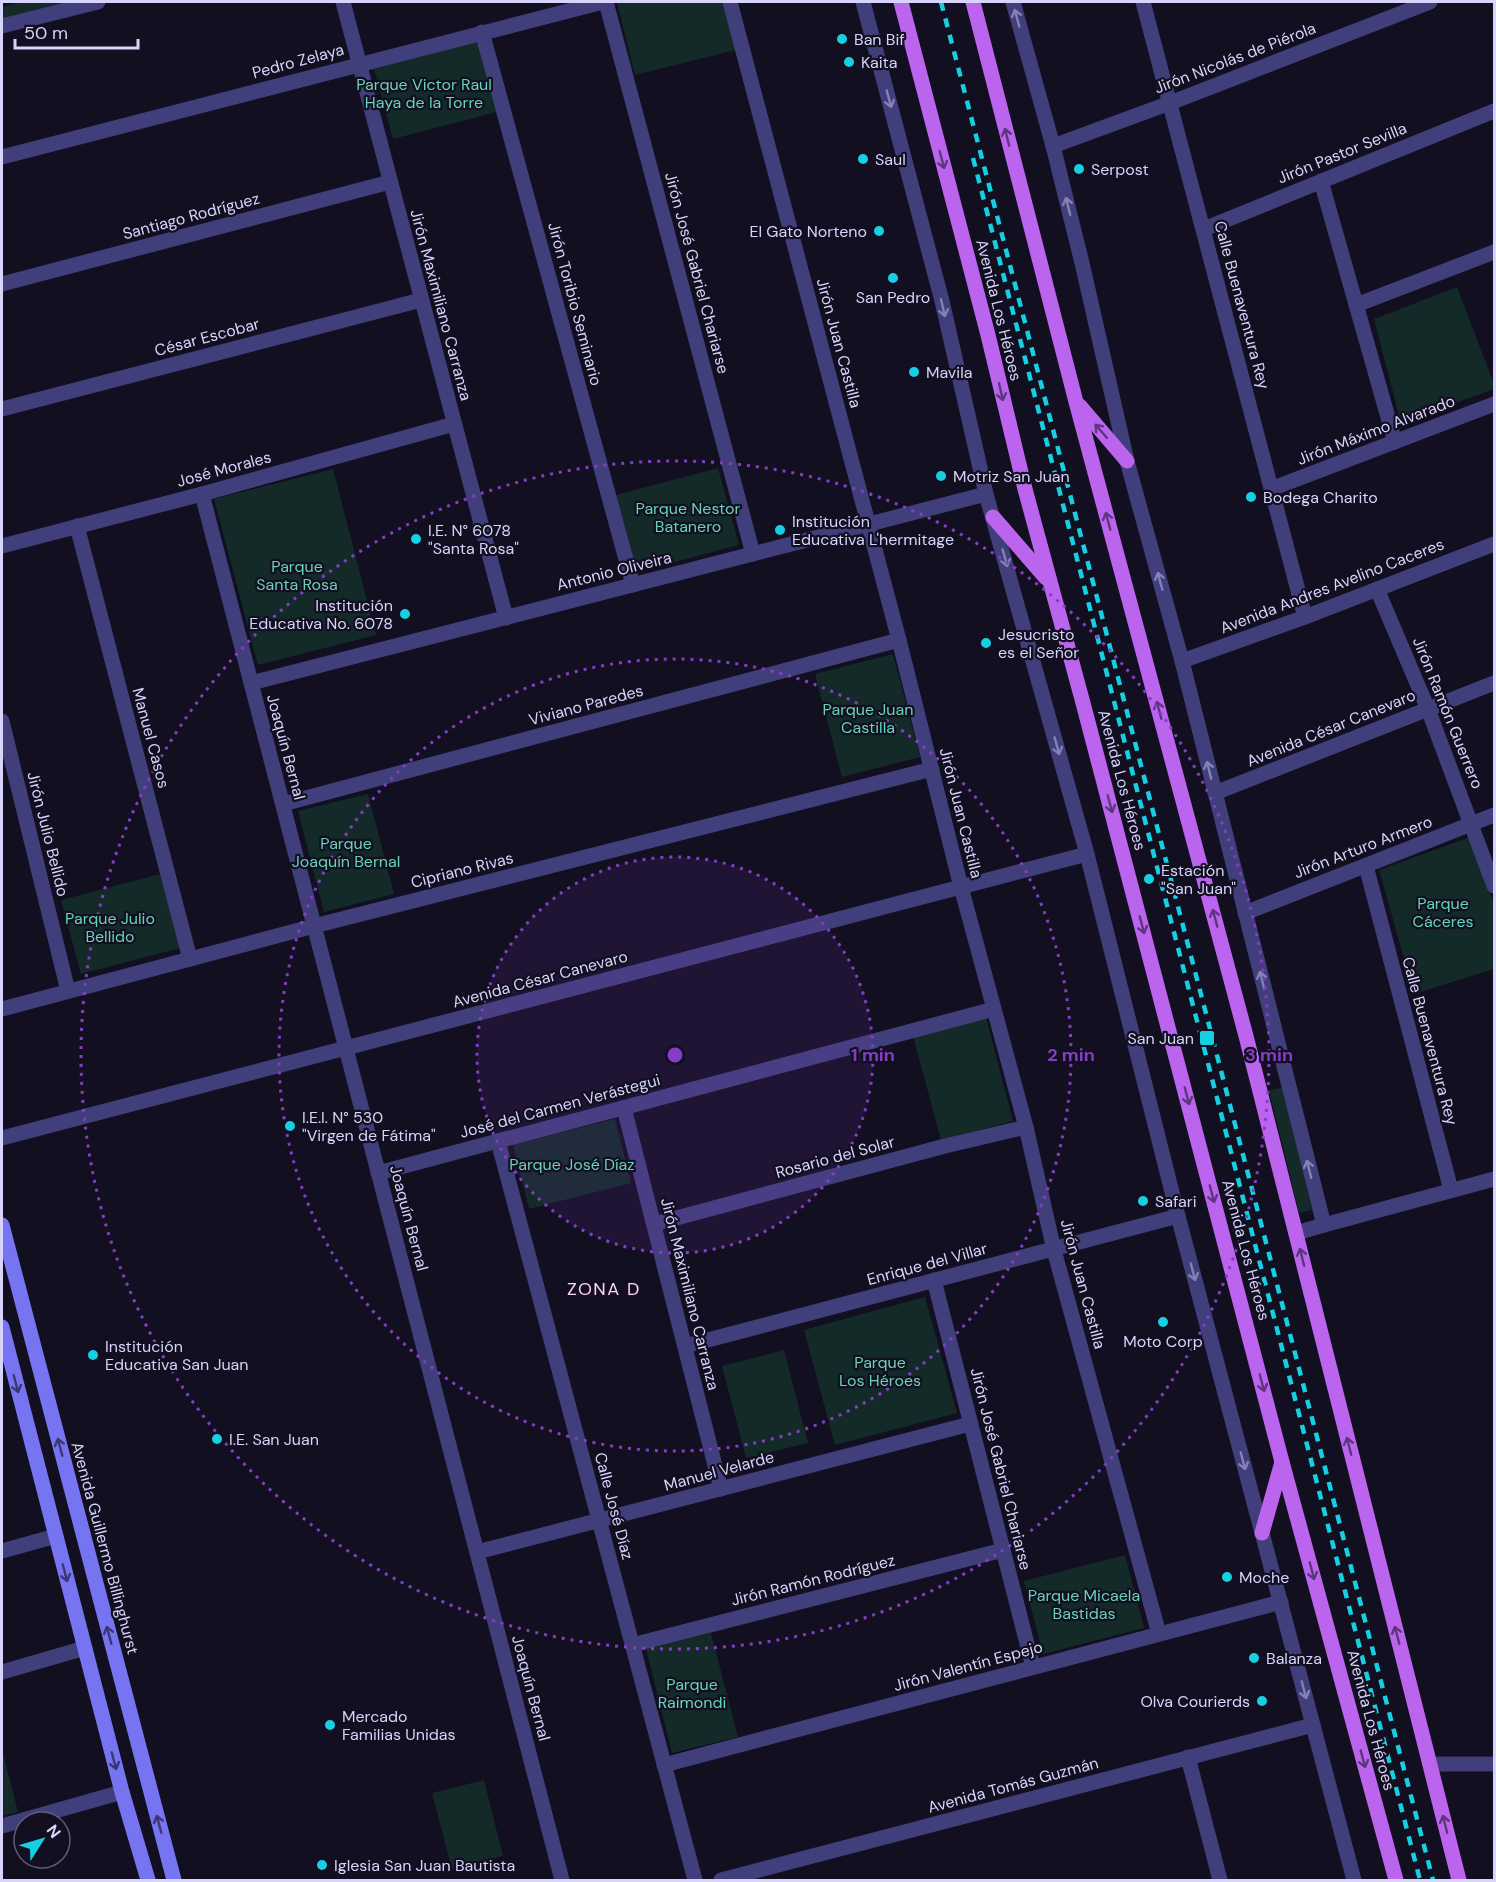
<svg xmlns="http://www.w3.org/2000/svg" width="1496" height="1882" viewBox="0 0 1496 1882" font-family="'DM Sans',sans-serif">
<style>
.green{fill:#132a29}
.lines{fill:none;stroke-linecap:round;stroke-linejoin:round}
.minor{stroke:#413f7b;stroke-width:15}
.tertiary{stroke:#413f7b;stroke-width:15}
.secondary{stroke:#7674f1;stroke-width:15}
.primary{stroke:#bb65ef;stroke-width:15}
.rail{stroke:#17cfe3;stroke-width:4.5;stroke-dasharray:9 8;stroke-linecap:butt}
.oneway{stroke:#8482b5}
.oneway2{stroke:#5e367d}
.oneway3{stroke:#3a3774}
.ring{fill:none;stroke:#843dc5;stroke-width:3;stroke-dasharray:3 6}
.poi-dot{fill:#17cfe3;stroke:#120f20;stroke-width:2}
.labels{text-anchor:middle;dominant-baseline:central;stroke-width:4.5;stroke-linejoin:round;paint-order:stroke}
.poi-label{font-size:16px;fill:#d7d3fb;stroke:#120f20;text-anchor:start}
.street-label{font-size:16px;fill:#d7d3fb;stroke:#120f20}
.park-label{font-size:16px;fill:#67d3b7;stroke:#120f20}
.neighbourhood-label{font-size:18px;letter-spacing:1.5px;fill:#fbd5ed;stroke:#120f20}
.centre{fill:#843dc5;stroke:#120f20;stroke-width:3}
.ring-label{font-size:18px;text-anchor:middle;font-weight:bold;fill:#843dc5;stroke:#120f20;stroke-width:4.5;stroke-linejoin:round;paint-order:stroke}
</style>
<rect width="100%" height="100%" fill="#120f20"/>
<g class="green">
<polygon points="22,2 74,2 2,20 2,7"/>
<polygon points="625,2 723,2 736,50 635,75 617,3"/>
<polygon points="477,42 496,112 393,139 374,69"/>
<polygon points="1457,287 1494,384 1494,389 1401,423 1374,319"/>
<polygon points="718,468 739,545 636,572 616,495"/>
<polygon points="333,469 376,635 258,665 214,499"/>
<polygon points="893,654 920,757 842,777 815,674"/>
<polygon points="368,794 394,894 324,912 298,811"/>
<polygon points="1470,837 1494,904 1494,969 1414,994 1379,870"/>
<polygon points="160,874 180,948 81,974 61,900"/>
<polygon points="986,1017 1013,1121 941,1140 913,1036"/>
<polygon points="1282,1088 1312,1210 1299,1213 1269,1090"/>
<polygon points="615,1119 631,1183 529,1209 513,1145"/>
<polygon points="925,1297 957,1413 835,1445 804,1330"/>
<polygon points="784,1350 808,1443 746,1458 722,1366"/>
<polygon points="1125,1555 1144,1628 1043,1654 1024,1581"/>
<polygon points="711,1633 738,1737 672,1753 646,1649"/>
<polygon points="2,1749 18,1812 2,1816"/>
<polygon points="484,1780 503,1856 452,1869 432,1793"/>
</g>
<g class="lines">
<g class="minor">
<polyline points="343,2 506,618"/>
<polyline points="606,2 753,554"/>
<polyline points="730,2 899,640 961,887 1026,1127 1054,1250 1159,1634"/>
<polyline points="1143,2 1305,617"/>
<polyline points="482,32 633,585"/>
<polyline points="1053,146 1170,103 1430,2"/>
<polyline points="2,157 603,2"/>
<polyline points="1321,181 1395,442"/>
<polyline points="1204,229 1494,111"/>
<polyline points="2,284 390,182"/>
<polyline points="1356,305 1494,252"/>
<polyline points="2,409 421,300"/>
<polyline points="1271,489 1494,404"/>
<polyline points="202,494 562,1880"/>
<polyline points="77,526 190,959"/>
<polyline points="2,546 202,494 454,424"/>
<polyline points="1377,589 1428,709 1494,886"/>
<polyline points="1182,661 1305,617 1494,544"/>
<polyline points="251,683 986,494"/>
<polyline points="2,721 68,991"/>
<polyline points="1215,793 1494,683"/>
<polyline points="283,804 899,640"/>
<polyline points="1366,866 1451,1190"/>
<polyline points="1245,913 1494,815"/>
<polyline points="2,1009 314,926 932,769"/>
<polyline points="624,1108 721,1489"/>
<polyline points="2,1138 1087,854"/>
<polyline points="498,1141 695,1880"/>
<polyline points="378,1173 994,1009"/>
<polyline points="654,1224 945,1146 1026,1127"/>
<polyline points="1324,1225 1494,1179"/>
<polyline points="934,1280 1033,1667"/>
<polyline points="685,1346 1178,1216"/>
<polyline points="2,1551 56,1536"/>
<polyline points="477,1552 970,1424"/>
<polyline points="632,1645 1003,1550"/>
<polyline points="2,1672 85,1648"/>
<polyline points="1188,1757 1220,1880"/>
<polyline points="1430,1764 1494,1764"/>
<polyline points="664,1765 1281,1602"/>
<polyline points="2,1826 122,1792"/>
</g>
<g class="tertiary">
<polyline points="863,2 942,301 986,494 1087,854 1178,1216 1354,1880"/>
<polyline points="1013,2 1053,146 1082,263 1127,461 1182,661 1324,1225 1296,1233"/>
<polyline points="2,26 98,2"/>
<polyline points="721,1880 1313,1725"/>
</g>
<g class="secondary">
<polyline points="2,1225 174,1880"/>
<polyline points="2,1327 122,1792 148,1880"/>
</g>
<g class="primary">
<polyline points="901,2 988,335 1025,489 1083,703 1282,1462 1396,1880"/>
<polyline points="973,2 1076,402 1246,1036 1459,1880"/>
<polyline points="1080,406 1127,461"/>
<polyline points="993,517 1046,578"/>
<polyline points="1262,1533 1282,1462"/>
</g>
<g class="rail">
<polyline points="941,2 1433,1880"/>
<polyline points="973,158 1420,1880"/>
</g>
</g>
<defs><path id="oneway-shaft" d="M-6 0H5M1.5-3L5.5 0L1.5 3" fill="none" stroke-width="1.6" stroke-linecap="round" stroke-linejoin="round" transform="scale(1.5)"/></defs>
<g class="oneway">
<use href="#oneway-shaft" transform="translate(1017 18) rotate(-105)"/>
<use href="#oneway-shaft" transform="translate(889 99) rotate(75)"/>
<use href="#oneway-shaft" transform="translate(1068 206) rotate(-104)"/>
<use href="#oneway-shaft" transform="translate(943 308) rotate(77)"/>
<use href="#oneway-shaft" transform="translate(1005 558) rotate(74)"/>
<use href="#oneway-shaft" transform="translate(1160 581) rotate(-105)"/>
<use href="#oneway-shaft" transform="translate(1057 746) rotate(74)"/>
<use href="#oneway-shaft" transform="translate(1209 770) rotate(-104)"/>
<use href="#oneway-shaft" transform="translate(1262 980) rotate(-104)"/>
<use href="#oneway-shaft" transform="translate(1309 1169) rotate(-104)"/>
<use href="#oneway-shaft" transform="translate(1193 1272) rotate(75)"/>
<use href="#oneway-shaft" transform="translate(1243 1461) rotate(75)"/>
<use href="#oneway-shaft" transform="translate(1304 1690) rotate(75)"/>
</g>
<g class="oneway2">
<use href="#oneway-shaft" transform="translate(1007 137) rotate(-104)"/>
<use href="#oneway-shaft" transform="translate(942 160) rotate(75)"/>
<use href="#oneway-shaft" transform="translate(1001 392) rotate(77)"/>
<use href="#oneway-shaft" transform="translate(1101 431) rotate(-131)"/>
<use href="#oneway-shaft" transform="translate(1108 521) rotate(-105)"/>
<use href="#oneway-shaft" transform="translate(1159 710) rotate(-105)"/>
<use href="#oneway-shaft" transform="translate(1110 804) rotate(75)"/>
<use href="#oneway-shaft" transform="translate(1215 918) rotate(-105)"/>
<use href="#oneway-shaft" transform="translate(1142 925) rotate(75)"/>
<use href="#oneway-shaft" transform="translate(1187 1096) rotate(75)"/>
<use href="#oneway-shaft" transform="translate(1212 1194) rotate(75)"/>
<use href="#oneway-shaft" transform="translate(1302 1257) rotate(-104)"/>
<use href="#oneway-shaft" transform="translate(1262 1383) rotate(75)"/>
<use href="#oneway-shaft" transform="translate(1349 1446) rotate(-104)"/>
<use href="#oneway-shaft" transform="translate(1312 1571) rotate(75)"/>
<use href="#oneway-shaft" transform="translate(1397 1635) rotate(-105)"/>
<use href="#oneway-shaft" transform="translate(1363 1759) rotate(75)"/>
<use href="#oneway-shaft" transform="translate(1445 1824) rotate(-104)"/>
</g>
<g class="oneway3">
<use href="#oneway-shaft" transform="translate(16 1384) rotate(75)"/>
<use href="#oneway-shaft" transform="translate(60 1447) rotate(-105)"/>
<use href="#oneway-shaft" transform="translate(65 1573) rotate(75)"/>
<use href="#oneway-shaft" transform="translate(109 1635) rotate(-105)"/>
<use href="#oneway-shaft" transform="translate(114 1761) rotate(75)"/>
<use href="#oneway-shaft" transform="translate(159 1824) rotate(-105)"/>
</g>
<circle cx="675" cy="1055" r="198" fill="#843dc5" fill-opacity=".12"/>
<g class="ring">
<circle cx="675" cy="1055" r="198"/>
<circle cx="675" cy="1055" r="396"/>
<circle cx="675" cy="1055" r="594"/>
</g>
<g class="poi-dot">
<circle cx="842" cy="39" r="6"/>
<circle cx="849" cy="62" r="6"/>
<circle cx="863" cy="159" r="6"/>
<circle cx="1079" cy="169" r="6"/>
<circle cx="879" cy="231" r="6"/>
<circle cx="893" cy="278" r="6"/>
<circle cx="914" cy="372" r="6"/>
<circle cx="941" cy="476" r="6"/>
<circle cx="1251" cy="497" r="6"/>
<circle cx="780" cy="530" r="6"/>
<circle cx="416" cy="539" r="6"/>
<circle cx="405" cy="614" r="6"/>
<circle cx="986" cy="643" r="6"/>
<circle cx="1149" cy="879" r="6"/>
<rect x="1199" y="1030" width="16" height="16" rx="3"/>
<circle cx="290" cy="1126" r="6"/>
<circle cx="1143" cy="1201" r="6"/>
<circle cx="1163" cy="1322" r="6"/>
<circle cx="93" cy="1355" r="6"/>
<circle cx="217" cy="1439" r="6"/>
<circle cx="1227" cy="1577" r="6"/>
<circle cx="1254" cy="1658" r="6"/>
<circle cx="1262" cy="1701" r="6"/>
<circle cx="330" cy="1725" r="6"/>
<circle cx="322" cy="1865" r="6"/>
</g>
<g class="labels">
<g class="poi-label">
<text x="854" y="39">Ban Bif</text>
<text x="861" y="62">Kaita</text>
<text x="875" y="159">Saul</text>
<text x="1091" y="169">Serpost</text>
<text x="867" y="231" text-anchor="end">El Gato Norteno</text>
<text x="893" y="297" text-anchor="middle">San Pedro</text>
<text x="926" y="372">Mavila</text>
<text x="953" y="476">Motriz San Juan</text>
<text x="1263" y="497">Bodega Charito</text>
<text x="792" y="521">Institución<tspan x="792" dy="18">Educativa L'hermitage</tspan></text>
<text x="428" y="530">I.E. N° 6078<tspan x="428" dy="18">"Santa Rosa"</tspan></text>
<text x="393" y="605" text-anchor="end">Institución<tspan x="393" dy="18">Educativa No. 6078</tspan></text>
<text x="998" y="634">Jesucristo<tspan x="998" dy="18">es el Señor</tspan></text>
<text x="1161" y="870">Estación<tspan x="1161" dy="18">"San Juan"</tspan></text>
<text x="1194" y="1038" text-anchor="end">San Juan</text>
<text x="302" y="1117">I.E.I. N° 530<tspan x="302" dy="18">"Virgen de Fátima"</tspan></text>
<text x="1155" y="1201">Safari</text>
<text x="1163" y="1341" text-anchor="middle">Moto Corp</text>
<text x="105" y="1346">Institución<tspan x="105" dy="18">Educativa San Juan</tspan></text>
<text x="229" y="1439">I.E. San Juan</text>
<text x="1239" y="1577">Moche</text>
<text x="1266" y="1658">Balanza</text>
<text x="1250" y="1701" text-anchor="end">Olva Courierds</text>
<text x="342" y="1716">Mercado<tspan x="342" dy="18">Familias Unidas</tspan></text>
<text x="334" y="1865">Iglesia San Juan Bautista</text>
</g>
<g class="street-label">
<text transform="translate(1235 58) rotate(-21)">Jirón Nicolás de Piérola</text>
<text transform="translate(298 61) rotate(-15)">Pedro Zelaya</text>
<text transform="translate(1342 153) rotate(-22)">Jirón Pastor Sevilla</text>
<text transform="translate(191 216) rotate(-15)">Santiago Rodríguez</text>
<text transform="translate(697 273) rotate(75)">Jirón José Gabriel Chariarse</text>
<text transform="translate(575 304) rotate(75)">Jirón Toribio Seminario</text>
<text transform="translate(441 305) rotate(75)">Jirón Maximiliano Carranza</text>
<text transform="translate(1242 305) rotate(75)">Calle Buenaventura Rey</text>
<text transform="translate(999 310) rotate(76)">Avenida Los Héroes</text>
<text transform="translate(207 337) rotate(-15)">César Escobar</text>
<text transform="translate(839 343) rotate(75)">Jirón Juan Castilla</text>
<text transform="translate(1376 430) rotate(-21)">Jirón Máximo Alvarado</text>
<text transform="translate(224 469) rotate(-15)">José Morales</text>
<text transform="translate(614 571) rotate(-14)">Antonio Oliveira</text>
<text transform="translate(1332 586) rotate(-21)">Avenida Andres Avelino Caceres</text>
<text transform="translate(586 705) rotate(-15)">Viviano Paredes</text>
<text transform="translate(1448 713) rotate(68)">Jirón Ramón Guerrero</text>
<text transform="translate(1331 728) rotate(-22)">Avenida César Canevaro</text>
<text transform="translate(151 738) rotate(75)">Manuel Casos</text>
<text transform="translate(286 747) rotate(75)">Joaquín Bernal</text>
<text transform="translate(1122 780) rotate(75)">Avenida Los Héroes</text>
<text transform="translate(961 813) rotate(76)">Jirón Juan Castilla</text>
<text transform="translate(48 834) rotate(76)">Jirón Julio Bellido</text>
<text transform="translate(1363 847) rotate(-21)">Jirón Arturo Armero</text>
<text transform="translate(462 870) rotate(-14)">Cipriano Rivas</text>
<text transform="translate(540 979) rotate(-15)">Avenida César Canevaro</text>
<text transform="translate(1430 1041) rotate(75)">Calle Buenaventura Rey</text>
<text transform="translate(560 1106) rotate(-15)">José del Carmen Verástegui</text>
<text transform="translate(835 1157) rotate(-15)">Rosario del Solar</text>
<text transform="translate(409 1218) rotate(75)">Joaquín Bernal</text>
<text transform="translate(1246 1250) rotate(75)">Avenida Los Héroes</text>
<text transform="translate(927 1264) rotate(-15)">Enrique del Villar</text>
<text transform="translate(1083 1284) rotate(75)">Jirón Juan Castilla</text>
<text transform="translate(690 1294) rotate(76)">Jirón Maximiliano Carranza</text>
<text transform="translate(1001 1469) rotate(76)">Jirón José Gabriel Chariarse</text>
<text transform="translate(719 1471) rotate(-15)">Manuel Velarde</text>
<text transform="translate(614 1506) rotate(75)">Calle José Díaz</text>
<text transform="translate(105 1548) rotate(75)">Avenida Guillermo Billinghurst</text>
<text transform="translate(813 1580) rotate(-14)">Jirón Ramón Rodríguez</text>
<text transform="translate(968 1666) rotate(-15)">Jirón Valentín Espejo</text>
<text transform="translate(531 1688) rotate(75)">Joaquín Bernal</text>
<text transform="translate(1371 1720) rotate(75)">Avenida Los Héroes</text>
<text transform="translate(1013 1785) rotate(-15)">Avenida Tomás Guzmán</text>
</g>
<g class="park-label">
<text x="424" y="84">Parque Victor Raul<tspan x="424" dy="18">Haya de la Torre</tspan></text>
<text x="688" y="508">Parque Nestor<tspan x="688" dy="18">Batanero</tspan></text>
<text x="297" y="566">Parque<tspan x="297" dy="18">Santa Rosa</tspan></text>
<text x="868" y="709">Parque Juan<tspan x="868" dy="18">Castilla</tspan></text>
<text x="346" y="843">Parque<tspan x="346" dy="18">Joaquín Bernal</tspan></text>
<text x="1443" y="903">Parque<tspan x="1443" dy="18">Cáceres</tspan></text>
<text x="110" y="918">Parque Julio<tspan x="110" dy="18">Bellido</tspan></text>
<text x="572" y="1164">Parque José Díaz</text>
<text x="880" y="1362">Parque<tspan x="880" dy="18">Los Héroes</tspan></text>
<text x="1084" y="1595">Parque Micaela<tspan x="1084" dy="18">Bastidas</tspan></text>
<text x="692" y="1684">Parque<tspan x="692" dy="18">Raimondi</tspan></text>
</g>
<g class="neighbourhood-label">
<text x="604" y="1289">ZONA D</text>
</g>
</g>
<circle cx="675" cy="1055" r="9" class="centre"/>
<g class="ring-label">
<text x="873" y="1061">1 min</text>
<text x="1071" y="1061">2 min</text>
<text x="1269" y="1061">3 min</text>
</g>
<rect width="1496" height="1882" fill="none" stroke="#d7d3fb" stroke-width="6"/>
<g transform="translate(42 1840) rotate(53)"><circle r="28" fill="#120f20" stroke="#615d78" stroke-width="1.5"/>
<path d="M0-4.5L10 22L0 15L-10 22Z" fill="#17cfe3"/>
<text y="-9" font-size="16" font-weight="bold" text-anchor="middle" fill="#d7d3fb">N</text>
</g>
<path d="M15 39v9h123v-9" fill="none" stroke="#d7d3fb" stroke-width="3"/>
<text x="24" y="39" font-size="18" fill="#d7d3fb" stroke="#120f20" stroke-width="4.5" paint-order="stroke">50 m</text>
</svg>
